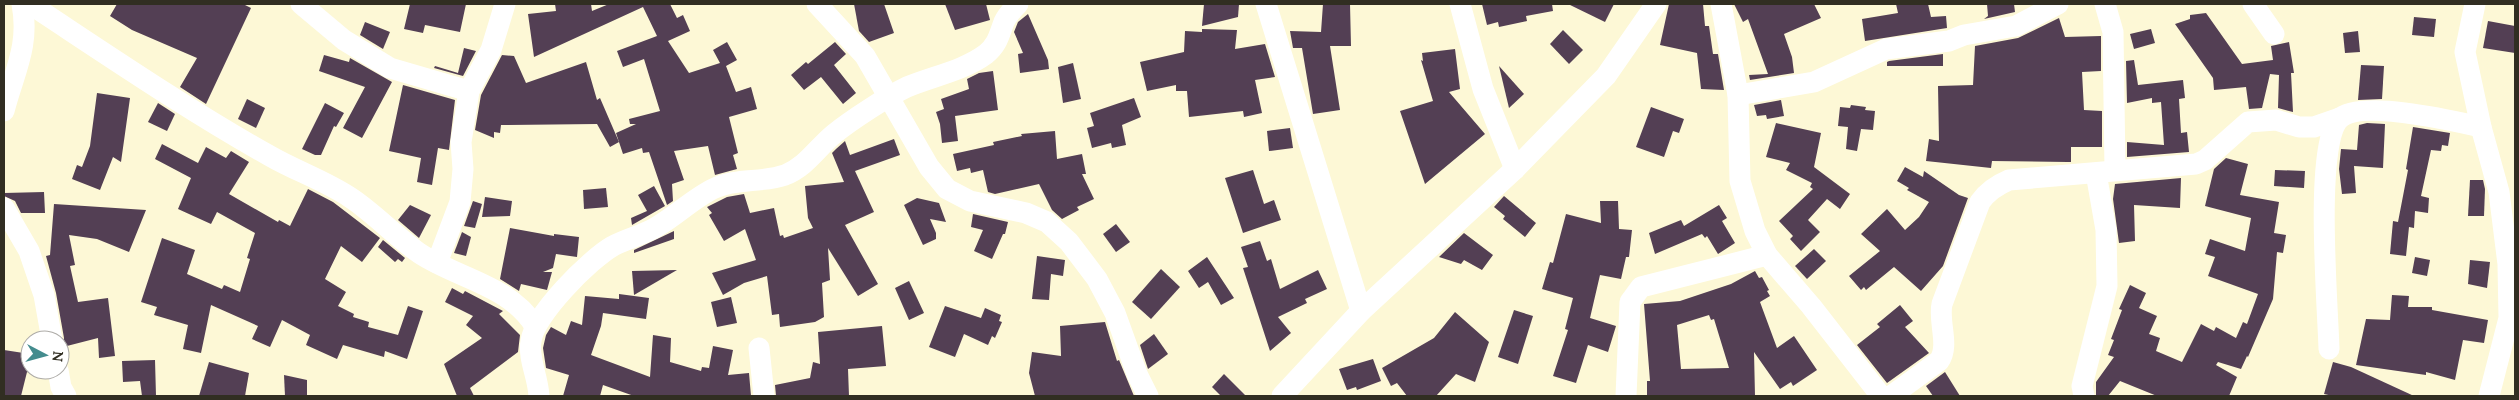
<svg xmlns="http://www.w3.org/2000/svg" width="2519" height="400" viewBox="0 0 2519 400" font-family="Lora,serif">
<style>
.building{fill:#533f54;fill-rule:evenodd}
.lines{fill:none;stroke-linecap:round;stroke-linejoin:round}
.street{stroke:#fff;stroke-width:21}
</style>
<rect width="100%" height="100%" fill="#fdf8d6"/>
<g class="building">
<polygon points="117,4 243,4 251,8 206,104 180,87 197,58 132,30 110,16"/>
<polygon points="410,4 466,4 460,32 425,25 423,33 404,29"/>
<polygon points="555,4 591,4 592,11 609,4 670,4 677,18 683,15 690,31 668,41 689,73 720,63 713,50 727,42 737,60 726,66 736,92 751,87 757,109 729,117 738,153 733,155 737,169 715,175 708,146 674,151 684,180 672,184 673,201 667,205 649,152 643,153 642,148 623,154 616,133 636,124 630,124 629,119 660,111 644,59 623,67 617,51 657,36 643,7 534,57 528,14 556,11"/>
<polygon points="854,4 884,4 894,33 869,42 859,31"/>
<polygon points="945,4 986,4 990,20 955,30"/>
<polygon points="1204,4 1239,4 1238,17 1202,26"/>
<polygon points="1323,4 1350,4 1351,46 1330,46 1340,110 1313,114 1302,48 1293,48 1290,31 1321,32"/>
<polygon points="1482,4 1552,4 1553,11 1526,16 1527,21 1499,27 1498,22 1487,25"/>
<polygon points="1568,4 1614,4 1605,22"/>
<polygon points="1669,4 1703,4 1705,26 1709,26 1713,54 1718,54 1724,90 1701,89 1697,53 1660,45"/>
<polygon points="1734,4 1814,4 1821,18 1784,34 1792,57 1794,73 1750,80 1749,75 1768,74 1748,19 1743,22"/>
<polygon points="1896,4 1928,4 1931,17 1946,16 1947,28 1865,41 1862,19 1898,13"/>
<polygon points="1987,4 2014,4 2015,12 1984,19 1988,16"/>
<polygon points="2206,13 2242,64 2273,60 2271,46 2289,42 2294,73 2291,73 2293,112 2278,108 2279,75 2270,74 2262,108 2249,109 2246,87 2214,90 2213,78 2175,24 2190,19 2190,15"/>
<polygon points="1028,14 1048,60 1049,69 1020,73 1018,54 1023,53 1014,32 1018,22"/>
<polygon points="2414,17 2436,19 2434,37 2412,35"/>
<polygon points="2059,18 2065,37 2101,36 2101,71 2082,72 2084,110 2102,111 2102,147 2071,147 2071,162 2068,162 1992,161 1991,168 1926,161 1929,139 1939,141 1938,86 1973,85 1975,46 2018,38"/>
<polygon points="2488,21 2515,26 2515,53 2483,48"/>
<polygon points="365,22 390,32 383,49 360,35"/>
<polygon points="1202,29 1237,30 1235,49 1265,44 1275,77 1255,80 1262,113 1244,117 1243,111 1189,117 1187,91 1176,91 1176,85 1147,91 1140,62 1184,52 1185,31 1202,32"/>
<polygon points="2151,29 2155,43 2134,49 2130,34"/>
<polygon points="1563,30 1583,50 1569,64 1550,44"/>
<polygon points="2358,31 2360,52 2345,53 2343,33"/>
<polygon points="835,42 846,54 834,65 856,93 843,104 821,77 804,90 791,75 806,62 808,64"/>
<polygon points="464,48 476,51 463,76 434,68 435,66 458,73"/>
<polygon points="1455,49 1460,89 1449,92 1485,134 1425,184 1400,111 1433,101 1421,60 1423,61 1422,53"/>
<polygon points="1943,54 1943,66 1887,66 1887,62 1889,61"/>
<polygon points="324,55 349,62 350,58 392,82 362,138 343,128 365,87 319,71"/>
<polygon points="502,55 514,56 526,83 586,62 597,100 600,98 619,142 610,147 597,124 501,125 500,133 494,132 494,138 475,130 481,95"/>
<polygon points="2134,60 2138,85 2183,80 2185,98 2179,99 2181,133 2187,132 2189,152 2127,157 2127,142 2164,145 2161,102 2152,103 2152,98 2127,103 2126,61"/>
<polygon points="1073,63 1081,99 1063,103 1058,67"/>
<polygon points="2361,65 2384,66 2382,99 2358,100"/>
<polygon points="1499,66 1524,94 1509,108"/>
<polygon points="993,71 998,110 955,116 958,141 942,143 940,124 936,112 944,109 941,99 969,89 967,79 979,73"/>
<polygon points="403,85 455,100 449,150 438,148 432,185 417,182 421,158 389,151"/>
<polygon points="97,93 130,98 121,162 113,157 100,190 72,179 77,165 82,167 90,146"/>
<polygon points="1134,98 1141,117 1122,125 1126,145 1112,148 1111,143 1092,148 1087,128 1094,126 1090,113"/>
<polygon points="247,99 265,108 256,128 238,119"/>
<polygon points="1781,100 1784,116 1767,119 1766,115 1757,116 1754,105"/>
<polygon points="158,103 175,114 167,131 148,122"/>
<polygon points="325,103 344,113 336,127 334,126 321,155 315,155 302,149"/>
<polygon points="1851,105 1866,107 1865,110 1875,111 1873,130 1861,129 1857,151 1846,149 1848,127 1838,126 1840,107 1850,108"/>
<polygon points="1651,107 1684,119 1679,133 1673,131 1664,157 1636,147"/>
<polygon points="1776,123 1821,133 1814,167 1850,194 1840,209 1827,199 1808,220 1820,232 1801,251 1790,239 1793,236 1779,221 1813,189 1810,187 1812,183 1786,170 1790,163 1766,157"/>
<polygon points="2367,123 2385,124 2383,168 2354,166 2356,193 2342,194 2339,169 2341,149 2357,150 2359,125"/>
<polygon points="2413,127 2450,133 2448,146 2442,145 2441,151 2431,150 2421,196 2429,198 2428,213 2415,211 2414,228 2409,227 2406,256 2390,254 2393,221 2398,222 2408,170 2406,169"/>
<polygon points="1290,128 1293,148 1269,151 1267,131"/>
<polygon points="1055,131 1057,159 1082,154 1086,174 1082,174 1094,199 1077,207 1079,210 1062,219 1052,210 1039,184 995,194 988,192 983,170 971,173 970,168 957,171 953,154 994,145 993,142 1022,136 1021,134"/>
<polygon points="894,139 900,155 855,171 874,212 845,225 878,284 858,296 828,248 830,280 822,283 824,317 815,322 780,327 779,314 772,315 767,276 744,283 723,295 712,273 756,260 745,229 724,241 709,215 712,213 707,207 727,197 744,194 750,213 774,208 780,236 783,235 784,238 813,228 808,218 805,186 844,182 832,153 836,149 845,141 850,155"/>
<polygon points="162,144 198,163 206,147 226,158 231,151 249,162 229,194 278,222 279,220 290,226 308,189 333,202 380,238 362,262 341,246 325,279 346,292 338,306 354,314 353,317 369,322 368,327 398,335 408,306 423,311 407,359 385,351 384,357 343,345 337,359 306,345 310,335 282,320 270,347 252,339 258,326 211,305 201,353 183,349 188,325 154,315 157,307 141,302 162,238 195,250 187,274 222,289 224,285 240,292 250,259 247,258 255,233 217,212 211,224 178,209 191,178 155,159"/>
<polygon points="2226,158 2248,164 2240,195 2279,202 2274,233 2286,235 2283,253 2277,252 2273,299 2248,357 2247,356 2241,369 2218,362 2216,365 2237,377 2229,396 2157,396 2120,381 2108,396 2096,396 2096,382 2114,357 2108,355 2114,340 2111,339 2122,310 2119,309 2130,285 2146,293 2139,308 2157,316 2149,334 2160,338 2156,351 2182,362 2201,324 2214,331 2216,327 2236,338 2243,322 2247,324 2258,294 2208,276 2215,257 2205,254 2210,239 2245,251 2251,218 2205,206 2214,169"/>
<polygon points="1905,167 1923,177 1924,171 1959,195 1968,198 1943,266 1921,291 1894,267 1866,290 1864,287 1861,290 1849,276 1880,251 1861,234 1887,209 1905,230 1919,217 1929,202 1907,190 1909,188 1897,181"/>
<polygon points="1253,170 1264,204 1274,200 1281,220 1243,233 1225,178"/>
<polygon points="2275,170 2305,171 2304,188 2274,186"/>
<polygon points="2181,178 2180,208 2134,205 2135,241 2119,243 2113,199 2115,184"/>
<polygon points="2470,180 2483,180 2485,189 2484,216 2468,216"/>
<polygon points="654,186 665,206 632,225 631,218 647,211 638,195"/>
<polygon points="606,188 608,207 584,209 583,190"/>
<polygon points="44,192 45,213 21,213 15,201 4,196 4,193"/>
<polygon points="1504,196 1536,223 1525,237 1503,219 1505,216 1494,207"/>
<polygon points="485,197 512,201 510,216 482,217"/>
<polygon points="917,198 939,203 946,222 930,219 936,233 936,239 923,245 904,205"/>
<polygon points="473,201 482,204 475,228 464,226"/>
<polygon points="1600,201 1618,201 1619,229 1632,230 1629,257 1626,257 1621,279 1600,275 1590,318 1616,326 1608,352 1588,345 1576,383 1553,376 1568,330 1565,329 1573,298 1542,289 1550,262 1553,263 1566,214 1601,223"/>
<polygon points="54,204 146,210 129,252 97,239 69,235 75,265 70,266 78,302 108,298 115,356 99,358 98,338 63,347 64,338 56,293 46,256 50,255"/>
<polygon points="410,205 431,215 419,238 398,220"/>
<polygon points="1719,205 1727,218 1722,221 1735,243 1718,254 1707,236 1705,238 1702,234 1655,254 1649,233 1681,220 1684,226"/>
<polygon points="973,214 1008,222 1005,234 1003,234 992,259 974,251 983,230 971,227"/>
<polygon points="1116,224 1130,242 1116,252 1103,234"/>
<polygon points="510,228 554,236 554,234 579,237 577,257 556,254 553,268 543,272 552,272 547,290 521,284 519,291 500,279"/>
<polygon points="674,231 674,239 634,253 634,250"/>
<polygon points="462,232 471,237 466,256 454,253"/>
<polygon points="1464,233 1493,255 1482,270 1464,260 1461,264 1439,257"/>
<polygon points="383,240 405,258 402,262 398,259 395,262 378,247"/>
<polygon points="1260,241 1267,261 1271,259 1280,289 1318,270 1327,289 1305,299 1307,303 1278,317 1291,333 1270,351 1243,268 1248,267 1241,247"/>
<polygon points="1814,249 1826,261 1807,279 1795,266"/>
<polygon points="1037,256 1065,260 1063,276 1051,274 1049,300 1032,299"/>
<polygon points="1207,257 1234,298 1221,305 1208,282 1199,288 1188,271"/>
<polygon points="2415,257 2430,260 2427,276 2412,273"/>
<polygon points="2470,260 2490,262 2487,288 2468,284"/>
<polygon points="1161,269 1180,287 1151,319 1132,302"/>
<polygon points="677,270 634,295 632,271"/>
<path d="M1755 271 1759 278 1762 277 1769 290 1767 291 1770 296 1760 302 1777 348 1794 336 1817 370 1793 386 1791 382 1780 389 1754 352 1755 396H1647V381H1650L1644 304 1680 301 1731 284ZM1709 315 1711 320 1714 319 1729 368 1681 369 1677 325Z"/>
<polygon points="909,281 924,313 909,320 895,288"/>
<polygon points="452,288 463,294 465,291 503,311 499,314 520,335 518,352 470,388 474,396 457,396 444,364 482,338 466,325 473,316 445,302"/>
<polygon points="619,294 649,298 646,319 603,313 601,326 591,355 650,377 653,335 671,338 670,362 701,371 702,367 709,368 713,346 733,350 728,375 749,373 751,396 634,396 603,385 600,396 563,396 569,375 546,368 543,348 546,335 551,327 566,335 571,321 582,325 585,296 619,299"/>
<polygon points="2392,295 2409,296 2408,307 2432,307 2432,310 2488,320 2484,343 2463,340 2455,380 2426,372 2426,375 2356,365 2366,319 2390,320"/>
<polygon points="731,297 737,323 717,327 711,302"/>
<polygon points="1900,305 1913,321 1905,327 1929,353 1887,383 1857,345 1880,327 1877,324"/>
<polygon points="945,306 981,318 985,308 1001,315 999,321 1002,322 995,338 992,336 988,345 964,334 955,357 929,347"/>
<polygon points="1514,310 1533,316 1518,364 1498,357"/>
<polygon points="1455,312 1489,342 1475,382 1456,374 1436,396 1407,396 1397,383 1391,386 1382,368 1434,338"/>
<polygon points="1105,322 1117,361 1119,360 1134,396 1035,396 1029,373 1032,352 1061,356 1060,326"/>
<polygon points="882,326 886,366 848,369 849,396 776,396 775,385 810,378 813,362 820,364 818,332"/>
<polygon points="1154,334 1168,354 1148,369 1140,345"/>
<polygon points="4,350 30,354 30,373 27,372 21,396 4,396"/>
<polygon points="1373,359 1381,381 1357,390 1356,387 1347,390 1339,369"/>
<polygon points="155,360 156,396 142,396 140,381 123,382 122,361"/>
<polygon points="209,362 249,373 245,396 199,396"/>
<polygon points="2333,362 2351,367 2414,396 2333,396 2324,394"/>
<polygon points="1945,372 1960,396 1933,396 1926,386"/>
<polygon points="1224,374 1246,396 1221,396 1212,387"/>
<polygon points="284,375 307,380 307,396 285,396"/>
</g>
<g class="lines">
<g class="street">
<path d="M30 4C109 56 188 110 270 156 296 171 326 181 351 198 375 214 395 236 419 253 458 279 508 284 535 326"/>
<polyline points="301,4 344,40 390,68 469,91"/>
<polyline points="817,4 865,56 929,167 947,189 970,201 1026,213 1047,222 1069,242 1097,279 1115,313 1137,374 1148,396"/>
<polyline points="1266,4 1361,311"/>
<polyline points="1460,4 1483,89 1515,169"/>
<polyline points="1721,4 1738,95 1740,181 1755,231 1767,255 1811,306 1881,396"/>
<polyline points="2105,4 2113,32 2115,169"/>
<polyline points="2253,4 2274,34"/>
<polyline points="2475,4 2465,52 2481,127 2499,192 2508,264 2509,318 2489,396"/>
<polyline points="1738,95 1814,82 1886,49 1949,41 1964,35 2016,26 2058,4"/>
<path d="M4 111C14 72 30 46 22 4"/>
<polyline points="4,208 29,251 44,295 52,340"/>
<polyline points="437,263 460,202 463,169 461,142 469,91 491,50 505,4"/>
<polyline points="759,348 764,396"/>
<path d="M2329 349C2328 309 2314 144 2339 119 2360 99 2454 121 2481 127"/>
<polyline points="58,370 61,387 66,396"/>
<path d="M539 396C538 376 528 360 531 341 534 315 590 259 613 246 628 238 644 235 658 226 677 215 695 197 715 188 736 178 762 183 785 175 806 167 817 148 834 134 850 121 888 96 907 87 933 76 963 71 986 54 998 44 999 35 1004 22 1007 15 1013 9 1018 4"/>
<polyline points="1282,396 1361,311 1515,169 1606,76 1656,4"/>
<polyline points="1626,396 1630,302 1641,287 1767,255"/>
<path d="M1891 396 1939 361C1950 346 1938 322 1942 304L1980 202C1987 192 1997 185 2009 180L2196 164 2205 160 2248 122 2276 120 2299 127H2314L2340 118"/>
<polyline points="2084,396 2082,386 2107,286 2106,230 2096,173"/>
</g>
</g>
<rect width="2519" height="400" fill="none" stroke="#312e22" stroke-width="10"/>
<g transform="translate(45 355) rotate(96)"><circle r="24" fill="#ffffff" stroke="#adaba7"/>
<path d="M0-4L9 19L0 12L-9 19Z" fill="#448c8e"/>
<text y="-8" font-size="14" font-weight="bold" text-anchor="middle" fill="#312e22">N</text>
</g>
</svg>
